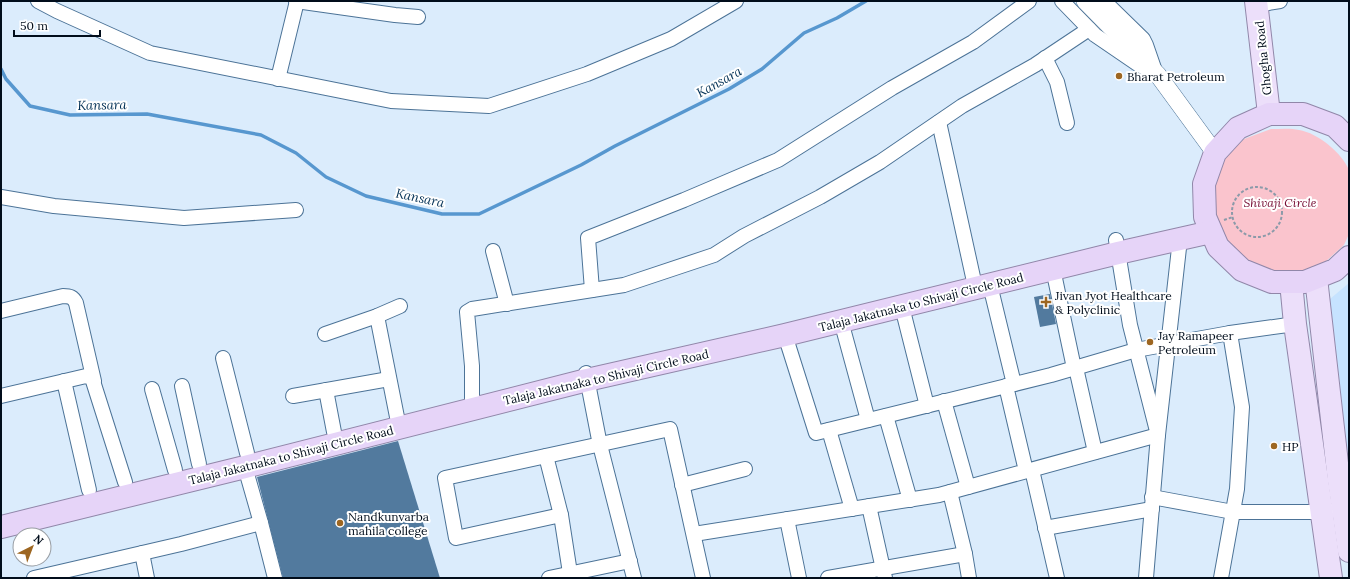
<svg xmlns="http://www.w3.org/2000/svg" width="1350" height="579" viewBox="0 0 1350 579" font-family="Lora,serif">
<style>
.built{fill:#c6e3ff}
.green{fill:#fac4cd}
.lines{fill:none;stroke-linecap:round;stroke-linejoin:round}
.stream{stroke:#5797cf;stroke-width:3.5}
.building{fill:#527a9e}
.minor-casing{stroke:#4c7397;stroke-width:16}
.tertiary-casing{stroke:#4c7397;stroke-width:18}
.primary-casing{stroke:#9187a9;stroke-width:24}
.trunk-casing{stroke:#9187a9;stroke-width:24}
.path{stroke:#8b9aa9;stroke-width:2;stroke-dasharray:3 2;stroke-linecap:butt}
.minor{stroke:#fff;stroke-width:14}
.tertiary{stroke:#fff;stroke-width:17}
.primary{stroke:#ecdffa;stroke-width:22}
.trunk{stroke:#e6d4f8;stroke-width:22}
.poi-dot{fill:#9d6621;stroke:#fff;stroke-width:1.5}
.labels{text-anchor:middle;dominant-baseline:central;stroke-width:4;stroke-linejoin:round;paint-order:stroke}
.street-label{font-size:12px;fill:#010d1b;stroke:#fff}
.poi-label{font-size:12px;fill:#010d1b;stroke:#fff;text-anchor:start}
.park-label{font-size:12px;font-style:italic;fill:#740a31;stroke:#fff}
.water-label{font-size:13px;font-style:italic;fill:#002f54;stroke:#fff}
</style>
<rect width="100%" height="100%" fill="#dbecfc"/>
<polygon class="built" points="1349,283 1349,465 1330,299"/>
<path class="green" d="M1271 129C1280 129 1291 128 1299 130 1318 133 1342 153 1349 170V234L1344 245 1323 264 1296 275 1268 274 1241 262 1221 241 1211 214 1212 185 1223 159 1244 139Z"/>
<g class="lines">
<polyline class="stream" points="1,69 6,79 30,106 70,115 147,114 261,135 296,153 326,177 366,196 442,214 479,214 581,165 615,146 729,89 762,69 804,33 837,18 866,1"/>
</g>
<g class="building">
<polygon points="1050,294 1056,324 1040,327 1034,297"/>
<polygon points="398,441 440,578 283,578 257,477"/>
</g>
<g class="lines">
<g class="minor-casing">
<g id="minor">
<polyline points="38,1 57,11 150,53 391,101 489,106 587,74 671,39 736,1"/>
<polyline points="296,1 395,15 418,17"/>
<polyline points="1062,1 1095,35 1136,63 1147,69"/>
<polyline points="1104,1 1143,39 1146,45 1155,71"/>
<polyline points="1257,5 1280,1"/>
<polyline points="1045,58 1057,82 1067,123"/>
<polyline points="278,79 297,1"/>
<polyline points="939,122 973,277"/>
<polyline points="1,197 54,206 184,218 296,210"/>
<polyline points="1116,240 1130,325 1158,435 1146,578"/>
<polyline points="493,251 507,304"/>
<polyline points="1053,269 1074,368"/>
<polyline points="990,285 1014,384"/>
<polyline points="592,290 588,238 684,200 778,160 892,88 973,42 1029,1"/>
<polyline points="902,307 927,406"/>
<path d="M1 311 63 296C70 296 73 297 76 303L94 381"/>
<polyline points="377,316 397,417"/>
<polyline points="841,321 868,420"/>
<polyline points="1230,333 1295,324"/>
<polyline points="325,334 377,316 400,306"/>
<polyline points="785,335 816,433 1051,375 1136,350 1230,333 1242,407 1237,489 1221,578"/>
<polyline points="223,358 247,453"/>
<polyline points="1076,368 1095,452"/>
<polyline points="586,373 600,445 634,578"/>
<polyline points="64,381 89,490"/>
<polyline points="182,386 199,464"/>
<polyline points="1006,386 1026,471"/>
<polyline points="152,389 175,470"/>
<polyline points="326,390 334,432"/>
<polyline points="1,396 86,376 92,378 125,482"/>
<polyline points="293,396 389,379"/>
<polyline points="472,399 472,366 467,312 472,309 624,285 714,255 744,236 820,197 880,162 962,106 1035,65 1089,29"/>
<polyline points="944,401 968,487"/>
<polyline points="886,416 910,500"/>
<polyline points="829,430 852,509"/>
<polyline points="546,456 561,515"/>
<polyline points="245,467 261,523 275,578"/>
<polyline points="1032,470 1057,578"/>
<polyline points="682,485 745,469"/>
<polyline points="950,492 965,554"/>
<polyline points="1152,497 1233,512 1322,512 1328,510"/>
<polyline points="869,506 885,578"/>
<polyline points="787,519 799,578"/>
<polyline points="1045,528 1152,509"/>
<polyline points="694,534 939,495 1158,435 1180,239"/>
<polyline points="142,553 147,578"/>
<polyline points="570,573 561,515 456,538 445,478 670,429 703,578"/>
<polyline points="34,578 181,544 261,523"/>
<polyline points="549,578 630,561"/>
<polyline points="828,578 965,554 969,578"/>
</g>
</g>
<g class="tertiary-casing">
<polyline id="tertiary" points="1085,1 1158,75 1215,153"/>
</g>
<g class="primary-casing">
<g id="primary">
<polyline points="1256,1 1269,114"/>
<polyline points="1316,278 1339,481 1349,551"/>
<polyline points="1291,282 1295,324 1331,578"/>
</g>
</g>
<g class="trunk-casing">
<g id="trunk">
<polyline points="1349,140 1335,126 1303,114 1269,114 1238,128 1215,153 1204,184 1205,217 1218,247 1242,270 1272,282 1305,282 1335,270 1349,257"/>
<polyline points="1,527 245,467 587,380 785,335 1118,253 1211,232"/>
</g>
</g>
<g class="path">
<circle cx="1257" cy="212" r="25"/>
<polyline points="1224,220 1233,217"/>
</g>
<use href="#minor" class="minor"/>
<use href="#tertiary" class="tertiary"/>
<use href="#primary" class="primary"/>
<use href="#trunk" class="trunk"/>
</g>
<g class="poi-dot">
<circle cx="1119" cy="76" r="4"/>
<path d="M1044 296h4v4h4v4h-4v4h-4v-4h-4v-4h4z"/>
<circle cx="1150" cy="342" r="4"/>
<circle cx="1274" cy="446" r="4"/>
<circle cx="340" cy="523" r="4"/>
</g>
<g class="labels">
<g class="street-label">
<text transform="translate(1263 58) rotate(-96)">Ghogha Road</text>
<text transform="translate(921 302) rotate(-14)">Talaja Jakatnaka to Shivaji Circle Road</text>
<text transform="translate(606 377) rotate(-13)">Talaja Jakatnaka to Shivaji Circle Road</text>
<text transform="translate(291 455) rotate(-14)">Talaja Jakatnaka to Shivaji Circle Road</text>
</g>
<g class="poi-label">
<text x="1127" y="76">Bharat Petroleum</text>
<text x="1055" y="295">Jivan Jyot Healthcare<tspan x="1055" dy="14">&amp; Polyclinic</tspan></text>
<text x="1158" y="335">Jay Ramapeer<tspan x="1158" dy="14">Petroleum</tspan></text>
<text x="1282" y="446">HP</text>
<text x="348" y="516">Nandkunvarba<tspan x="348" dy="14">mahila college</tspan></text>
</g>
<g class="park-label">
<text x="1280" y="202">Shivaji Circle</text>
</g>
<g class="water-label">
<text transform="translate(719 82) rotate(-29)">Kansara</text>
<text transform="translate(102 105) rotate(-1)">Kansara</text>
<text transform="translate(420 198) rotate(12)">Kansara</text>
</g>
</g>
<rect width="1350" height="579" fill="none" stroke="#010d1b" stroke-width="4"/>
<g transform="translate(32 547) rotate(42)"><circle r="19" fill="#ffffff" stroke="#999ea4"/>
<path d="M0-3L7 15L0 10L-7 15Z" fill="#9d6621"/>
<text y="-6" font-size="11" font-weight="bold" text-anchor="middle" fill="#010d1b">N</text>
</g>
<path d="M14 30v6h86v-6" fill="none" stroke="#010d1b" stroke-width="2"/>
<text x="20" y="30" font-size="12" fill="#010d1b" stroke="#ffffff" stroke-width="3" paint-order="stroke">50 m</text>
</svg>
